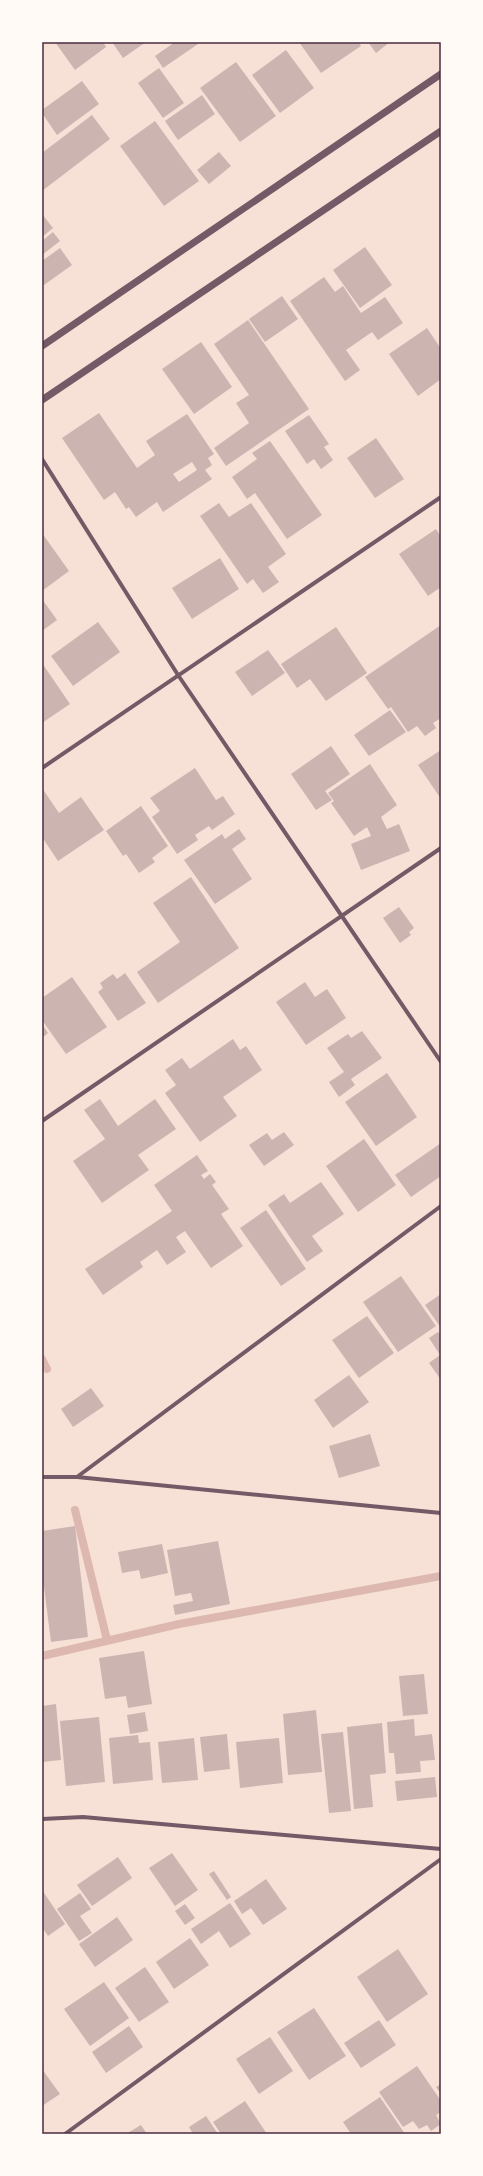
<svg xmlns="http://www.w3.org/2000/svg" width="483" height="2176" viewBox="0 0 483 2176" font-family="Helvetica,sans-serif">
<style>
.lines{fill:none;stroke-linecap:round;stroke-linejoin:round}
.stream{stroke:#dcb8b0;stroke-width:8}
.building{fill:#ccb4b1;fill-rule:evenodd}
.minor{stroke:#755966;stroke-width:4}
.tertiary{stroke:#755966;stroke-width:7}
.neatline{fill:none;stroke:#4a2c40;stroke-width:1.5}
</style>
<rect width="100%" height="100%" fill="#f7e1d7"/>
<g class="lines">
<g class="stream">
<polyline points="42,1359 47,1369"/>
<polyline points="75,1510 107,1640"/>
<polyline points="42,1656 179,1624 441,1576"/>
</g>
</g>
<g class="building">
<polygon points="55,42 103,42 106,47 75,70"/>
<polygon points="112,42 146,42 123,58"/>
<polygon points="175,42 197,42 198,44 163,68 155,56"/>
<polygon points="299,42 359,42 361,46 321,73"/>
<polygon points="368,42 390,42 376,53"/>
<polygon points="286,50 314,88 280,113 252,75"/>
<polygon points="236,62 276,116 240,142 200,88"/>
<polygon points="159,68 184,103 163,118 138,83"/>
<polygon points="82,81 99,104 57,135 42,113 42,110"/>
<polygon points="202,95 215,114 178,140 165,121"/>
<polygon points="92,115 110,139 42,191 42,153"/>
<polygon points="155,121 199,181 164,206 120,146"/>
<polygon points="219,152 231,166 209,184 197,170"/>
<polygon points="42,214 53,228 42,237"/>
<polygon points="53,232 60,241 42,255 42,241"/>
<polygon points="365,247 392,285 360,308 333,270"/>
<polygon points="60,248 72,265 44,285 42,282 42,261"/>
<polygon points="324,277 335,292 343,286 361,313 385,297 403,323 378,340 372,332 346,350 360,370 345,381 290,301"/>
<polygon points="282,296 298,319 265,342 249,319"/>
<polygon points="248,320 309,409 226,466 214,448 249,423 236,403 249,395 214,344"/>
<polygon points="427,328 441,349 441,379 418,396 389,354"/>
<polygon points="201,342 232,387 194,414 162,369"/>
<path d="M99 413 137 468 155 455 146 441 187 414 214 454 208 458 212 465 205 470 212 479 163 512 157 502 136 517 129 507 126 509 115 492 104 500 62 438ZM192 462 197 470 179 482 173 474Z"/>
<polygon points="309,415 329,444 324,447 333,460 321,469 314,459 307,464 285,431"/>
<polygon points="376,438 404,479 375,498 347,458"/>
<polygon points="270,441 322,515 287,539 255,493 247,499 232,477 257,459 252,453"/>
<polygon points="219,503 229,517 251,503 286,554 268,567 279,582 263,593 253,579 247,584 200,516"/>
<polygon points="436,529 441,537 441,587 428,596 399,554"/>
<polygon points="42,533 69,571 42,591"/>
<polygon points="220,558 239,589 192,619 172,588"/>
<polygon points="42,599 57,620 42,631"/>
<polygon points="98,622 120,652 73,686 51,656"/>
<polygon points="441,625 441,718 433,723 436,728 425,736 417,726 408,732 391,707 388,709 365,677"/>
<polygon points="336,627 367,673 326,701 310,679 297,688 281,664"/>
<polygon points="268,650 285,673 252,696 235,672"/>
<polygon points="42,663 70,704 42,723"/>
<polygon points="390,710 406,732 369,756 354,735"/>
<polygon points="331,746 350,774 325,791 332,800 316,810 291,774"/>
<polygon points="441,750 441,799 418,765"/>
<polygon points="370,764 397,805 381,817 387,829 399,824 410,851 361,870 351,844 371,836 367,827 354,836 331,803 334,801 328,793"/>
<polygon points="195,768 216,800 223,796 235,814 212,830 209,826 195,835 198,840 177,854 152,817 160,811 150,798"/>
<polygon points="42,788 59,813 81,797 104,830 58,861 42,837"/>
<polygon points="141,806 168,846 152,858 155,862 139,873 126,854 123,856 106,831"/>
<polygon points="239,829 246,839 232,849 252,879 215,904 184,860 222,834 225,839"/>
<polygon points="191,877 239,948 158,1003 137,972 180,942 153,903"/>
<polygon points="399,907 414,928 409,932 411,935 400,943 383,918"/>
<polygon points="125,973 146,1003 118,1021 98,992 103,988 100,983 113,974 117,979"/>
<polygon points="72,977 107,1027 66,1054 42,1020 42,998"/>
<polygon points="305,982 315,997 327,989 346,1018 306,1045 276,1002"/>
<polygon points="42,1024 48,1033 42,1038"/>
<polygon points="362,1031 382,1058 351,1079 355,1085 339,1097 329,1082 344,1072 327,1048 348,1034 351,1038"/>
<polygon points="233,1039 240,1050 246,1046 262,1070 223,1097 237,1116 200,1142 165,1093 176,1085 165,1070 182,1058 190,1069"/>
<polygon points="387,1073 417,1117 376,1146 345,1102"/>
<polygon points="100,1099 118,1126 155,1099 176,1129 138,1155 149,1170 102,1203 73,1161 105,1139 84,1110"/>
<polygon points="284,1132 294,1145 264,1166 249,1145 267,1133 272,1140"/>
<polygon points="364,1139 396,1185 358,1212 326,1166"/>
<polygon points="441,1143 441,1176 411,1197 395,1175"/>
<polygon points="197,1155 208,1171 201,1175 204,1179 210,1174 216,1182 212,1185 229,1209 221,1214 243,1246 211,1268 185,1231 176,1237 186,1252 167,1265 157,1250 140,1262 143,1267 103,1295 85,1269 172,1211 154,1185"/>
<polygon points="321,1182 344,1214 312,1236 323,1251 307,1262 268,1205 284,1194 290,1203"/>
<polygon points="266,1210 306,1269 281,1286 240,1228"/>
<polygon points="401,1276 436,1326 398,1352 363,1302"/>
<polygon points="441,1294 441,1328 425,1305"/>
<polygon points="367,1316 394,1353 359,1378 332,1340"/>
<polygon points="438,1332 441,1335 441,1380 429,1363 440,1355 429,1338"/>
<polygon points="349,1375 369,1402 333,1428 314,1400"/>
<polygon points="91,1388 104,1406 73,1427 61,1409"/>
<polygon points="370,1434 380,1466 339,1478 329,1446"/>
<polygon points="75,1526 88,1637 51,1642 42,1571 42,1531"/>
<polygon points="218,1541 230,1604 175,1615 173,1605 193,1601 191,1593 175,1596 167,1550"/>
<polygon points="162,1544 168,1573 141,1579 139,1570 122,1573 118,1552"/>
<polygon points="144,1651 152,1704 128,1708 126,1696 105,1699 99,1658"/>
<polygon points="424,1674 428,1714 403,1716 399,1676"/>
<polygon points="56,1704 61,1760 42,1762 42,1706"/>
<polygon points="316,1710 322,1772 288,1775 283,1714"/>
<polygon points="145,1712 148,1731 130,1734 127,1715"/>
<polygon points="99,1717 105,1782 66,1786 60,1721"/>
<polygon points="414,1719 415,1736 432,1734 435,1760 420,1761 421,1772 396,1774 394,1753 389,1753 387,1722"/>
<polygon points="382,1723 386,1773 370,1775 373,1807 354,1809 347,1727"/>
<polygon points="343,1732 351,1811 329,1813 321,1734"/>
<polygon points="227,1734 230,1769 204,1772 200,1737"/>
<polygon points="138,1735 139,1743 150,1742 153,1780 113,1784 109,1738"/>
<polygon points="194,1738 198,1780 162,1783 158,1742"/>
<polygon points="279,1738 283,1783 240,1788 236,1742"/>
<polygon points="435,1777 437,1797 397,1801 395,1781"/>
<polygon points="172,1853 198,1890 175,1906 149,1868"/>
<polygon points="118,1857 132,1878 92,1906 77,1885"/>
<polygon points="214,1871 231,1897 227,1900 209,1874"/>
<polygon points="266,1879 287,1909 263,1925 251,1908 242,1914 234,1901"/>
<polygon points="42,1890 65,1924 48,1936 42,1927"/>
<polygon points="80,1893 91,1909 80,1916 92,1933 79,1941 57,1909"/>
<polygon points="230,1903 251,1934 230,1948 219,1931 201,1944 191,1929"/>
<polygon points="185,1904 195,1918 185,1925 175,1911"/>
<polygon points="117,1917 133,1940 95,1967 79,1944"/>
<polygon points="190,1938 209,1965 174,1989 156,1962"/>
<polygon points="398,1949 428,1994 387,2022 357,1977"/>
<polygon points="145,1967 169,2002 139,2022 115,1988"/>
<polygon points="104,1982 129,2018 90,2046 64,2009"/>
<polygon points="314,2008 346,2056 309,2080 277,2032"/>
<polygon points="379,2020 396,2045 361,2068 344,2043"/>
<polygon points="129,2026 143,2047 106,2073 92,2052"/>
<polygon points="270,2037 293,2071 259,2094 236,2059"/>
<polygon points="417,2066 441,2101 441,2112 436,2115 441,2124 431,2131 427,2125 419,2129 413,2121 403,2127 379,2092"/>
<polygon points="42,2069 60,2094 42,2106"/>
<polygon points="441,2084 441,2094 436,2087"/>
<polygon points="380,2097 405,2134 351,2134 343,2122"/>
<polygon points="245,2101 267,2134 221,2134 213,2122"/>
<polygon points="206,2116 218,2134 193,2134 189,2127"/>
<polygon points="141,2125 147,2134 126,2134"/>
</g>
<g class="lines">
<g class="minor">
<polyline points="42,459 178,675 441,1062"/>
<polyline points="42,768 441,497"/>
<polyline points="42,1121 441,848"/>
<polyline points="42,1477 77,1477 441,1513"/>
<polyline points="77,1477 441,1206"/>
<polyline points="42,1819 83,1817 441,1849"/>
<polyline points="65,2134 441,1859"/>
</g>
<g class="tertiary">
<polyline points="42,346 441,74"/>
<polyline points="42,400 441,131"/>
</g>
</g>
<rect width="483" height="2176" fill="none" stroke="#fffaf5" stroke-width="86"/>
<rect x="43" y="43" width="397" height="2090" class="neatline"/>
</svg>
